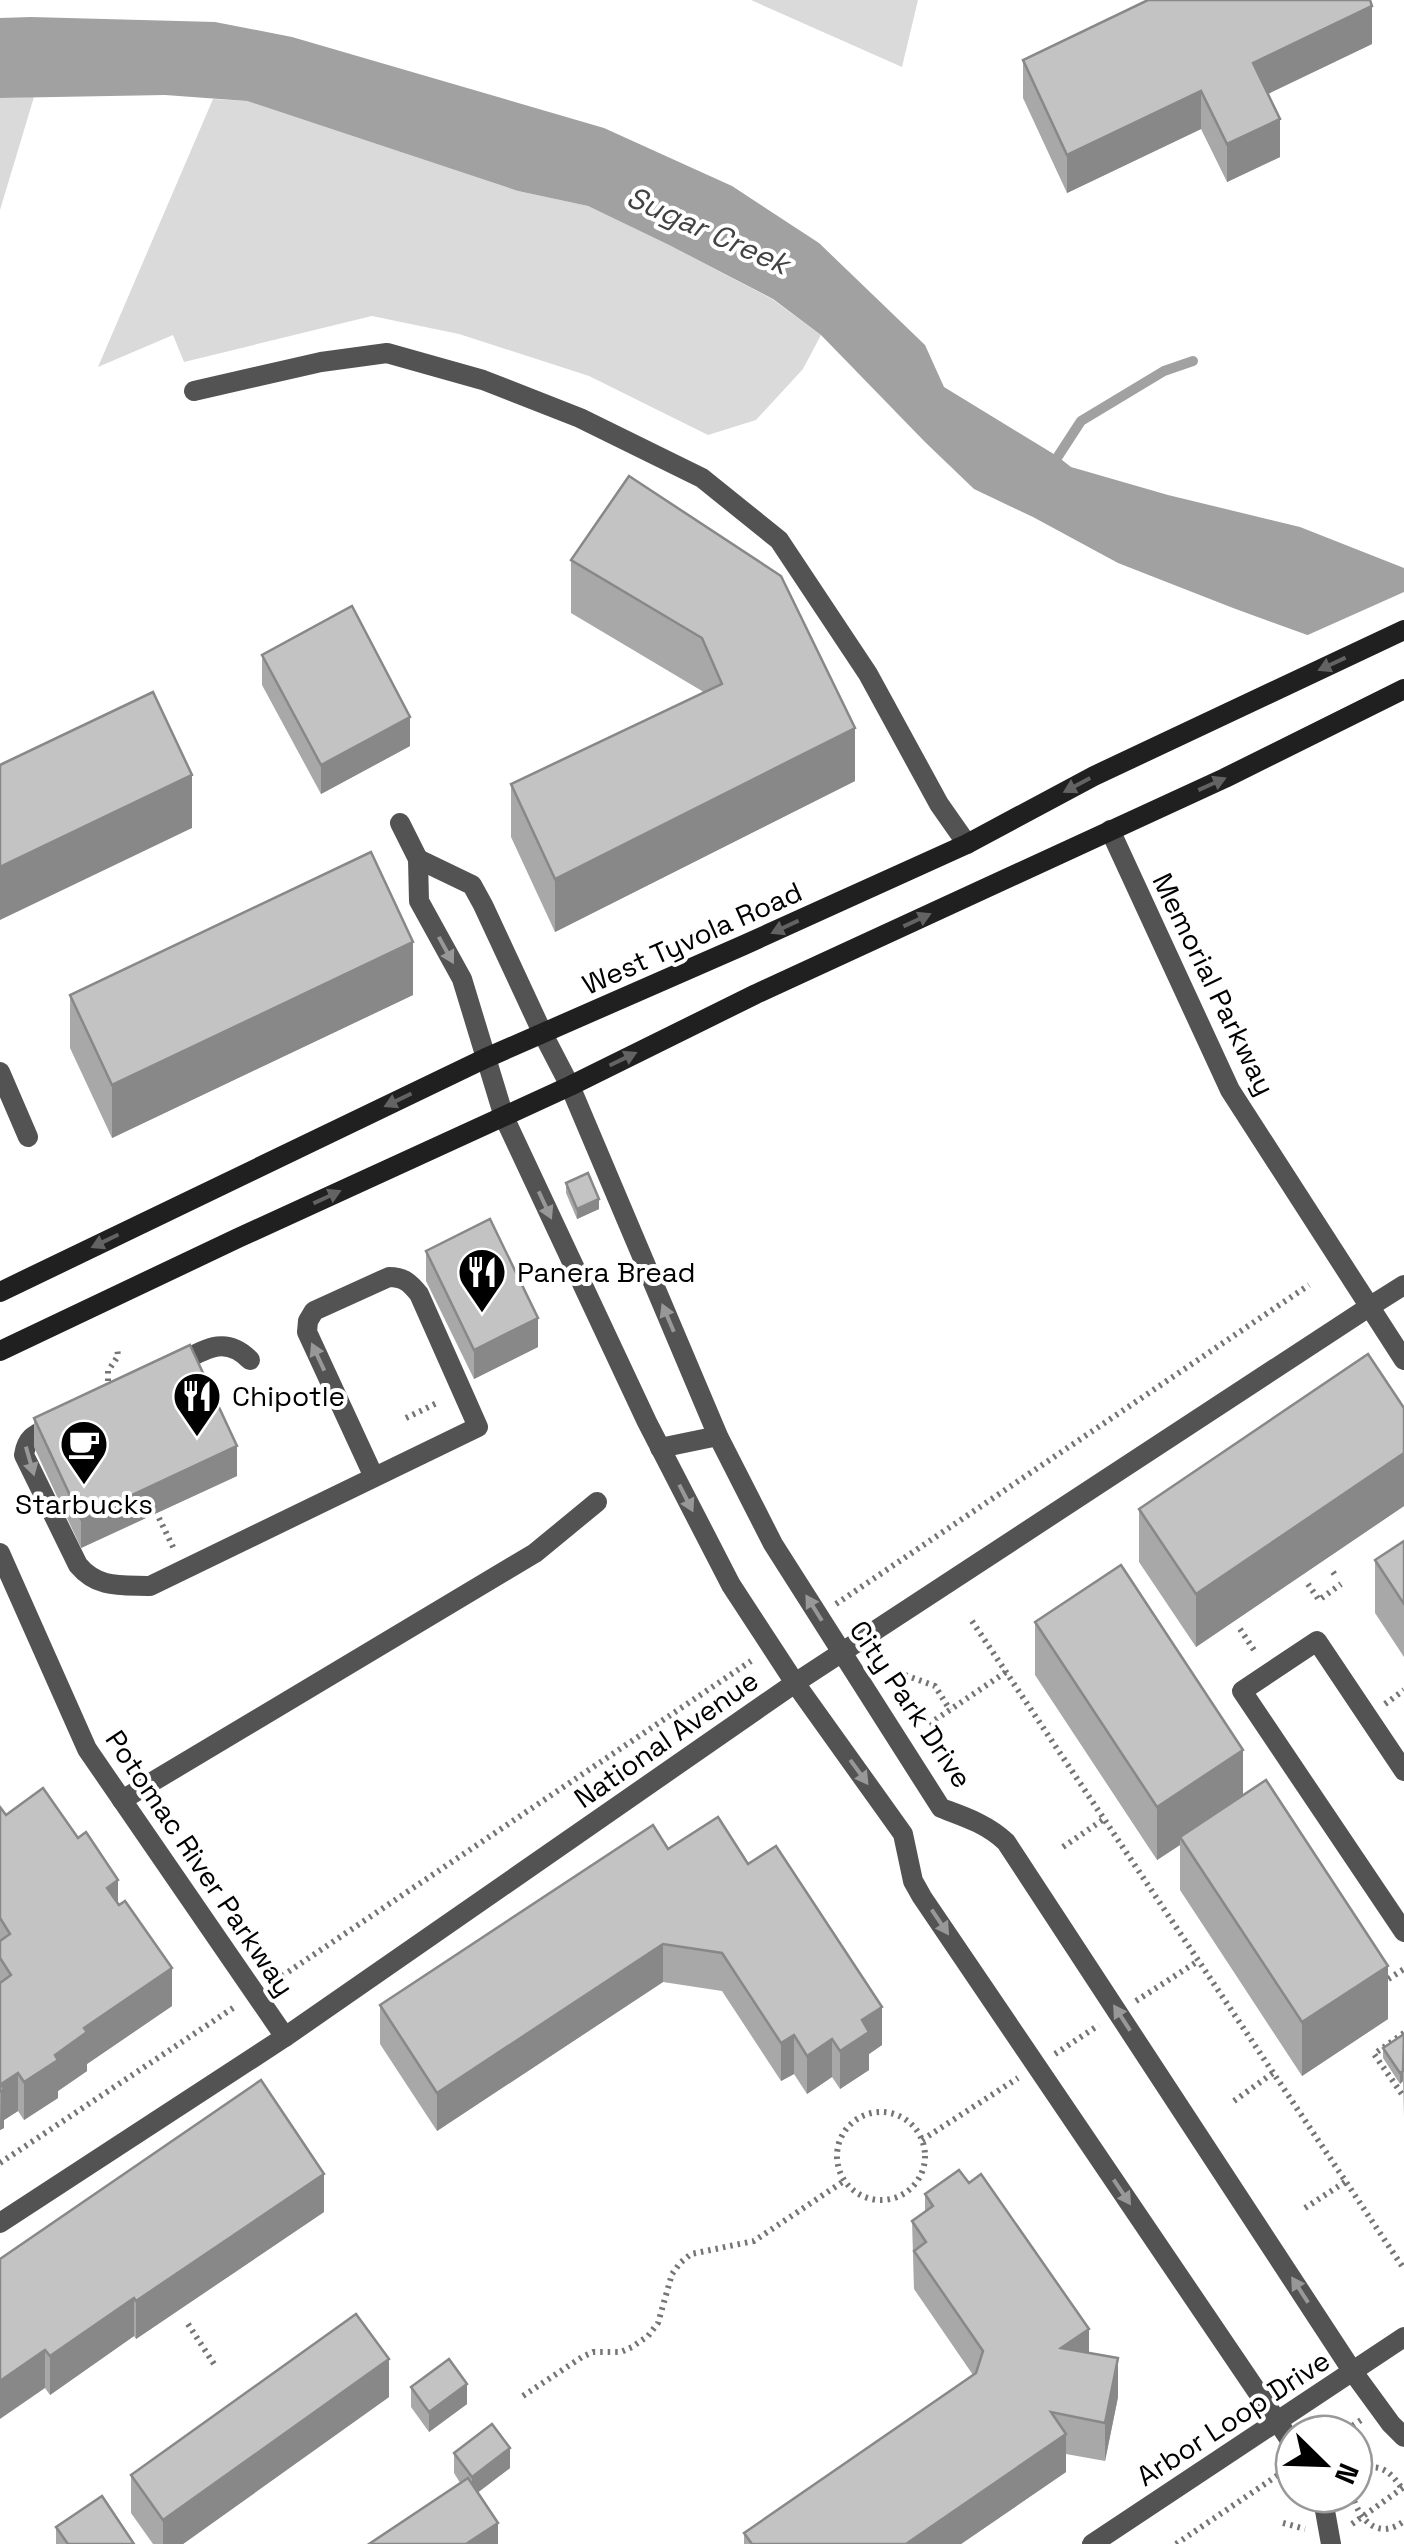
<svg xmlns="http://www.w3.org/2000/svg" width="1404" height="2544" viewBox="0 0 1404 2544" font-family="'Space Grotesk',sans-serif">
<style>
.green{fill:#dadada}
.water{fill:#a1a1a1}
.pier{fill:#fff}
.lines{fill:none;stroke-linecap:round;stroke-linejoin:round}
.stream{stroke:#a1a1a1;stroke-width:10}
.path{stroke:#757575;stroke-width:6;stroke-dasharray:2.5 5;stroke-linecap:butt}
.lane{stroke:#535353;stroke-width:20}
.street{stroke:#535353;stroke-width:20}
.secondary{stroke:#202020;stroke-width:20}
.wall{fill:#a8a8a8}
.shaded-wall{fill:#888}
.building{fill:#c3c3c3;stroke:#888;stroke-width:2.5}
.oneway{fill:#636363}
.oneway2{fill:#989898}
.labels{text-anchor:middle;dominant-baseline:central;stroke-width:8;stroke-linejoin:round;paint-order:stroke}
.street-label{font-size:28px;fill:#000;stroke:#fff}
.poi-label{font-size:28px;fill:#000;stroke:#fff;text-anchor:start}
.water-label{font-size:30px;font-style:italic;fill:#424242;stroke:#fff}
</style>
<rect width="100%" height="100%" fill="#fff"/>
<g class="green">
<polygon points="751,0 918,0 902,67"/>
<polygon points="34,97 0,210 0,98"/>
<polygon points="213,99 247,101 518,191 588,206 669,245 772,299 821,335 803,369 756,420 708,435 589,376 459,334 372,316 184,362 173,335 98,367"/>
</g>
<polygon class="water" points="31,17 215,22 292,37 604,128 732,186 819,243 925,345 944,387 1057,456 1071,467 1168,495 1300,527 1404,568 1404,670 1233,608 1118,563 1033,517 974,489 925,442 821,335 773,299 669,245 588,206 518,191 247,101 165,95 0,98 0,18"/>
<polygon class="pier" points="1404,592 1404,675 1301,638"/>
<g class="lines">
<polyline class="stream" points="1053,464 1081,421 1164,371 1193,361"/>
<g class="path">
<polyline points="108,1381 108,1371 118,1356 117,1347"/>
<polyline points="406,1418 439,1402"/>
<polyline points="159,1518 174,1549"/>
<polyline points="1333,1572 1337,1578"/>
<polyline points="1308,1584 1319,1600 1341,1584"/>
<polyline points="836,1604 1309,1285"/>
<polyline points="972,1621 1404,2269"/>
<polyline points="1240,1629 1256,1653"/>
<polyline points="905,1675 935,1686 950,1710"/>
<polyline points="1385,1704 1404,1690"/>
<polyline points="929,1724 1006,1672"/>
<polyline points="1063,1847 1104,1819"/>
<polyline points="276,1980 751,1661"/>
<polyline points="1382,1983 1404,1969"/>
<polyline points="1136,2001 1198,1961"/>
<polyline points="1404,2033 1374,2054 1404,2097"/>
<polyline points="1055,2054 1099,2025"/>
<polyline points="1234,2101 1273,2073"/>
<circle cx="881" cy="2156" r="44"/>
<polyline points="922,2140 1018,2078"/>
<polyline points="0,2163 236,2006"/>
<polyline points="1305,2208 1345,2182"/>
<polyline points="188,2324 214,2364"/>
<polyline points="523,2396 582,2357 593,2352 621,2352 632,2347 648,2336 658,2323 672,2274 680,2263 691,2254 754,2241 844,2181"/>
<polyline points="1340,2434 1361,2420"/>
<polyline points="1354,2457 1362,2469"/>
<path d="M1354 2483 1362 2469C1383 2463 1392 2474 1403 2490"/>
<path d="M1352 2494C1359 2520 1378 2541 1404 2521"/>
<polyline points="1283,2523 1305,2529"/>
<polyline points="1352,2524 1404,2487"/>
<polyline points="1176,2544 1287,2469"/>
</g>
<g class="lane">
<polyline points="194,391 321,362 387,353 483,380 580,418 702,478 779,540 868,674 939,804 967,844"/>
<polyline points="0,1072 28,1137"/>
<polyline points="1369,1307 1404,1285"/>
<path d="M172 1367C200 1353 223 1332 250 1360"/>
<path d="M56 1424C39 1433 27 1434 24 1455L78 1565C98 1589 121 1585 150 1586L478 1427 419 1294C410 1283 404 1277 389 1277L314 1311 308 1321 307 1332 374 1477"/>
<polyline points="660,1448 718,1436"/>
<polyline points="1404,1771 1317,1641 1242,1691 1404,1932"/>
<polyline points="122,1800 535,1553 597,1502"/>
</g>
<g class="street">
<polyline points="400,823 418,859 419,901 462,979 504,1117 647,1422 731,1585 795,1683 903,1834 913,1881 922,1897 1294,2446"/>
<polyline points="1110,830 1230,1090 1404,1360"/>
<path d="M418 859 472 885 483 905 543 1034 570 1086 718 1436 773 1544 941 1808C965 1817 987 1824 1006 1842L1353 2372 1391 2424 1404 2437"/>
<polyline points="0,1553 87,1749 285,2037"/>
<polyline points="0,2223 285,2037 795,1683 1369,1307"/>
<polyline points="1322,2494 1331,2544"/>
<polyline points="1092,2544 1404,2337"/>
</g>
<g class="secondary">
<polyline points="0,1292 486,1058 744,945 967,844 1094,776 1404,630"/>
<polyline points="0,1351 238,1238 570,1086 756,994 1225,778 1404,689"/>
</g>
</g>
<g class="wall">
<polygon points="1372,44 1268,94 1280,157 1227,182 1201,129 1067,193 1023,98 1023,60"/>
<polygon points="629,476 855,781 555,932 511,837 511,784 703,693 702,691 571,613 571,560"/>
<polygon points="262,655 410,746 321,794 262,685"/>
<polygon points="70,995 413,995 112,1138 70,1048"/>
<polygon points="566,1183 599,1209 577,1219 566,1193"/>
<polygon points="426,1251 538,1347 474,1379 426,1281"/>
<polygon points="1404,1408 1404,1506 1196,1647 1139,1562 1139,1509"/>
<polygon points="34,1418 237,1476 81,1548 34,1447"/>
<polygon points="1404,1541 1404,1657 1375,1613 1375,1560"/>
<polygon points="1035,1622 1243,1796 1388,2019 1302,2076 1180,1890 1180,1845 1157,1860 1035,1675"/>
<polygon points="0,1807 6,1815 118,1904 172,2006 87,2064 87,2071 58,2091 58,2098 24,2120 18,2111 4,2120 4,2128 0,2130"/>
<polygon points="668,1849 748,1864 882,2045 869,2054 869,2070 840,2089 832,2077 807,2094 794,2074 781,2081 722,1991 663,1982 437,2131 380,2044 380,2005"/>
<polygon points="1404,2034 1404,2117 1403,2081 1400,2084 1383,2058 1383,2048"/>
<polygon points="925,2194 1089,2353 1118,2397 1105,2461 1066,2454 1066,2472 961,2544 744,2544 744,2533 973,2375 914,2289 912,2221 925,2212"/>
<polygon points="324,2212 136,2339 134,2336 50,2395 45,2388 0,2259"/>
<polygon points="411,2387 467,2404 429,2432 411,2407"/>
<polygon points="389,2397 183,2544 153,2544 131,2513 131,2475"/>
<polygon points="454,2453 510,2468 478,2492 498,2544 454,2473"/>
<polygon points="56,2527 134,2544 56,2544"/>
</g>
<g class="shaded-wall">
<polygon points="1372,6 1372,44 1253,101 1253,63"/>
<polygon points="1201,91 1201,129 1067,193 1067,155"/>
<polygon points="1280,119 1280,157 1227,182 1227,144"/>
<polygon points="410,717 410,746 321,794 321,765"/>
<polygon points="855,728 855,781 555,932 555,879"/>
<polygon points="192,775 192,828 0,920 0,867"/>
<polygon points="413,942 413,995 112,1138 112,1085"/>
<polygon points="599,1199 599,1209 577,1219 577,1209"/>
<polygon points="538,1318 538,1347 474,1379 474,1350"/>
<polygon points="237,1446 237,1476 81,1548 81,1519"/>
<polygon points="1404,1453 1404,1506 1196,1647 1196,1594"/>
<polygon points="1243,1750 1243,1804 1180,1837 1180,1845 1157,1860 1157,1807"/>
<polygon points="118,1880 118,1918 107,1888"/>
<polygon points="663,1944 663,1982 437,2131 437,2093"/>
<polygon points="1388,1966 1388,2019 1302,2076 1302,2022"/>
<polygon points="172,1968 172,2006 87,2064 87,2071 58,2091 58,2098 24,2120 24,2082 84,2028"/>
<polygon points="882,2007 882,2045 869,2054 869,2070 840,2089 840,2051 862,2020"/>
<polygon points="794,2035 794,2074 781,2081 781,2043"/>
<polygon points="832,2039 832,2077 807,2094 807,2056"/>
<polygon points="1403,2071 1403,2081 1400,2084 1400,2073"/>
<polygon points="18,2073 18,2111 4,2120 4,2128 0,2130 1,2084"/>
<polygon points="324,2174 324,2212 136,2339 136,2301"/>
<polygon points="134,2298 134,2336 50,2395 50,2356"/>
<polygon points="1089,2329 1089,2367 1061,2348"/>
<polygon points="45,2350 45,2388 0,2419 0,2381"/>
<polygon points="1118,2358 1118,2397 1105,2461 1105,2423"/>
<polygon points="389,2359 389,2397 183,2544 163,2544 163,2520"/>
<polygon points="467,2384 467,2404 429,2432 429,2412"/>
<polygon points="1066,2434 1066,2472 961,2544 906,2544"/>
<polygon points="510,2448 510,2468 472,2497 472,2477"/>
<polygon points="498,2523 498,2544 466,2544"/>
</g>
<g class="building">
<polygon points="1148,0 1370,0 1372,6 1253,63 1280,119 1227,144 1201,91 1067,155 1023,60"/>
<polygon points="629,476 781,576 855,728 555,879 511,784 722,684 702,638 571,560"/>
<polygon points="352,606 410,717 321,765 262,655"/>
<polygon points="153,692 192,775 0,867 0,765"/>
<polygon points="371,852 413,942 112,1085 70,995"/>
<polygon points="588,1173 599,1199 577,1209 566,1183"/>
<polygon points="490,1219 538,1318 474,1350 426,1251"/>
<polygon points="190,1345 237,1446 81,1519 34,1418"/>
<polygon points="1368,1354 1404,1408 1404,1453 1196,1594 1139,1509"/>
<polygon points="1404,1541 1404,1604 1375,1560"/>
<polygon points="1121,1565 1243,1750 1157,1807 1035,1622"/>
<polygon points="1266,1780 1388,1966 1302,2022 1180,1837"/>
<polygon points="43,1788 78,1838 86,1832 118,1880 107,1888 119,1905 125,1901 172,1968 84,2028 87,2032 55,2055 58,2060 24,2082 18,2073 1,2084 4,2089 0,2092 0,1983 11,1975 0,1958 0,1941 10,1934 0,1918 0,1807 6,1815"/>
<polygon points="718,1817 748,1864 776,1846 882,2007 862,2020 869,2032 840,2051 832,2039 807,2056 794,2035 781,2043 722,1953 663,1944 437,2093 380,2005 653,1825 668,1849"/>
<polygon points="1404,2034 1403,2071 1400,2073 1383,2048"/>
<polygon points="261,2080 324,2174 136,2301 134,2298 50,2356 45,2350 0,2381 0,2259"/>
<polygon points="959,2170 969,2183 981,2174 1089,2329 1061,2348 1118,2358 1105,2423 1051,2412 1066,2434 906,2544 752,2544 744,2533 976,2373 983,2351 914,2251 926,2242 912,2221 933,2206 925,2194"/>
<polygon points="356,2314 389,2359 163,2520 131,2475"/>
<polygon points="449,2359 467,2384 429,2412 411,2387"/>
<polygon points="492,2424 510,2448 472,2477 454,2453"/>
<polygon points="468,2478 498,2523 466,2544 369,2544"/>
<polygon points="102,2496 134,2544 68,2544 56,2527"/>
</g>
<defs><path id="oneway-solid" d="M-6-.8H1V-3.2L6.5 0L1 3.2V.8H-6Z" transform="scale(2.5)"/></defs>
<g class="oneway">
<use href="#oneway-solid" transform="translate(1332 664) rotate(155)"/>
<use href="#oneway-solid" transform="translate(1212 784) rotate(-24)"/>
<use href="#oneway-solid" transform="translate(1077 785) rotate(152)"/>
<use href="#oneway-solid" transform="translate(917 920) rotate(-25)"/>
<use href="#oneway-solid" transform="translate(785 927) rotate(155)"/>
<use href="#oneway-solid" transform="translate(623 1059) rotate(-26)"/>
<use href="#oneway-solid" transform="translate(398 1100) rotate(154)"/>
<use href="#oneway-solid" transform="translate(327 1197) rotate(-25)"/>
<use href="#oneway-solid" transform="translate(105 1241) rotate(154)"/>
</g>
<g class="oneway2">
<use href="#oneway-solid" transform="translate(446 950) rotate(61)"/>
<use href="#oneway-solid" transform="translate(545 1205) rotate(65)"/>
<use href="#oneway-solid" transform="translate(668 1318) rotate(-113)"/>
<use href="#oneway-solid" transform="translate(318 1357) rotate(-115)"/>
<use href="#oneway-solid" transform="translate(30 1461) rotate(74)"/>
<use href="#oneway-solid" transform="translate(686 1498) rotate(63)"/>
<use href="#oneway-solid" transform="translate(814 1608) rotate(-122)"/>
<use href="#oneway-solid" transform="translate(859 1772) rotate(54)"/>
<use href="#oneway-solid" transform="translate(940 1922) rotate(56)"/>
<use href="#oneway-solid" transform="translate(1122 2018) rotate(-123)"/>
<use href="#oneway-solid" transform="translate(1122 2192) rotate(56)"/>
<use href="#oneway-solid" transform="translate(1300 2290) rotate(-123)"/>
</g>
<defs>
<g id="restaurant-pin" transform="scale(2.5)"><path d="M0 17L-7.5 6A9.5 9.5 0 1 1 7.5 6Z" fill="#000" stroke="#fff"/><path d="M-5-6h1v4h1v-4h1v4h1v-4h1v5L-1.5 .5V6h-2V.5L-5-1ZM5-6V6H3V1.5H1.5Q1.5-4 5-6Z" fill="#fff"/></g>
<g id="cafe-pin" transform="scale(2.5)"><path d="M0 17L-7.5 6A9.5 9.5 0 1 1 7.5 6Z" fill="#000" stroke="#fff"/><path d="M-5.5-4.5H6V0H3Q3 3.5 0 3.5H-2.5Q-5.5 3.5-5.5 0ZM3-3.2v2h1.7v-2ZM-6 4.5H4V6H-6Z" fill="#fff"/></g>
</defs>
<g fill-rule="evenodd">
<use href="#restaurant-pin" x="482" y="1272"/>
<use href="#restaurant-pin" x="197" y="1396"/>
<use href="#cafe-pin" x="84" y="1444"/>
</g>
<g class="labels">
<g class="street-label">
<text transform="translate(692 938) rotate(-24)">West Tyvola Road</text>
<text transform="translate(1214 984) rotate(64)">Memorial Parkway</text>
<text transform="translate(911 1704) rotate(56)">City Park Drive</text>
<text transform="translate(666 1739) rotate(-35)">National Avenue</text>
<text transform="translate(200 1863) rotate(56)">Potomac River Parkway</text>
<text transform="translate(1233 2418) rotate(-33)">Arbor Loop Drive</text>
</g>
<g class="poi-label">
<text x="517" y="1272">Panera Bread</text>
<text x="232" y="1396">Chipotle</text>
<text x="84" y="1504" text-anchor="middle">Starbucks</text>
</g>
<g class="water-label">
<text transform="translate(708 230) rotate(24)">Sugar Creek</text>
</g>
</g>
<g transform="translate(1324 2464) rotate(113)"><circle r="48" fill="#ffffff" stroke="#999999" stroke-width="2.5"/>
<path d="M0-8L18 38L0 25L-18 38Z" fill="#000000"/>
<text y="-15" font-size="28" font-weight="bold" text-anchor="middle" fill="#000000">N</text>
</g>
</svg>
